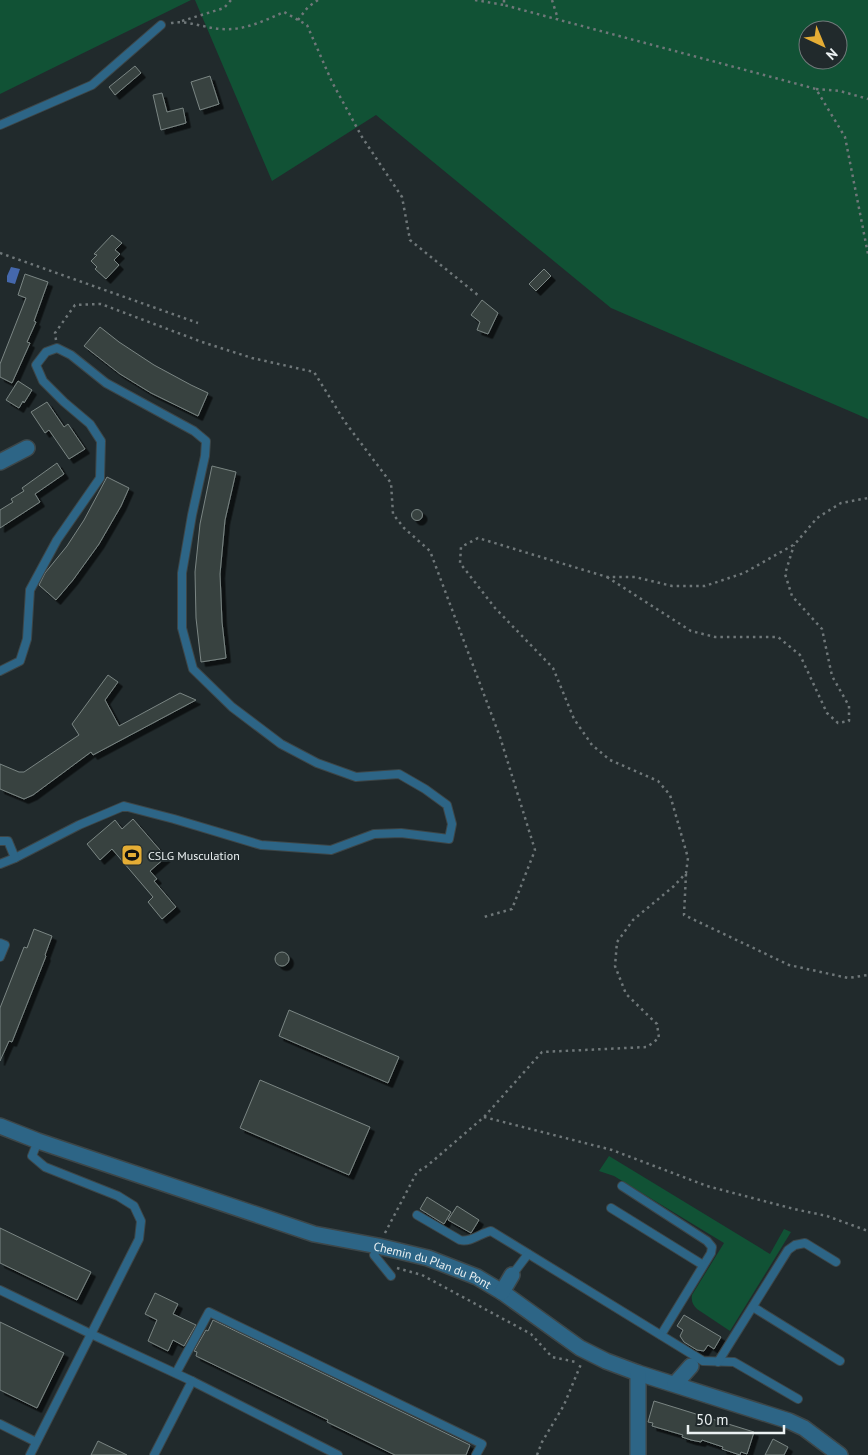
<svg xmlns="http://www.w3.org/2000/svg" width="868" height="1455" viewBox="0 0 868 1455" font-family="'PT Sans',sans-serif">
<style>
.green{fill:#115235;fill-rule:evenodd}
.water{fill:#4568ac}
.building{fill:#394341;stroke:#7a8583;filter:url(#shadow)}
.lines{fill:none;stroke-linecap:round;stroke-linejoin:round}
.lane-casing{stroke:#3d4648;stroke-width:10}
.street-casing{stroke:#3d4648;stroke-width:18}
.path{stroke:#6f7779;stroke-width:2.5;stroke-dasharray:2.5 4;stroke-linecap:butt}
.lane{stroke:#2d6586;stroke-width:8}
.street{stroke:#2d6586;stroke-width:15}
.labels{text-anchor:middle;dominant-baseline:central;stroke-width:4;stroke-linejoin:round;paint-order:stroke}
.poi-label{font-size:12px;fill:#ebf1f2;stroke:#212a2c;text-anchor:start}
.street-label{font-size:12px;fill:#ebf1f2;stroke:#212a2c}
</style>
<defs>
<filter id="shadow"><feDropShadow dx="4.5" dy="4.5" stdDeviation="0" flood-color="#0009"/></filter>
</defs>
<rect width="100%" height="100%" fill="#212a2c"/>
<g class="green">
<polygon points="0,0 191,0 0,94"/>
<path d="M195 0H868V419L611 308 376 115 272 181ZM808 30H838V60H808Z"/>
<path d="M609 1156 770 1254 784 1229 791 1232 730 1331 697 1309C693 1305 691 1301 692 1295L724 1243 614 1176 599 1171Z"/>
</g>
<polygon class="water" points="11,267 20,269 15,284 7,282 7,276"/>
<g class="building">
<polygon points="135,66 141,73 115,95 109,87"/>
<polygon points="210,76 219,104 200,110 191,82"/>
<polygon points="162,93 167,112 183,108 186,123 161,130 153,95"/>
<polygon points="112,235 122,243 115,250 120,254 114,260 119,265 106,279 95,269 97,267 91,261 97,255 94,254"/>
<polygon points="544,269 551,276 536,291 529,284"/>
<polygon points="25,274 48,282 34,321 36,322 27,342 30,343 12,383 0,377 0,364 26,298 18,295"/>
<polygon points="482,300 498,313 488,334 477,330 480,322 471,315"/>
<polygon points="100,327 119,342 154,365 191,385 208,393 198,416 151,393 120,374 84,346"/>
<polygon points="18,381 32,390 24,403 23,401 19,408 6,400"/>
<polygon points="47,402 64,427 68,424 85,449 69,459 49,430 45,433 31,412"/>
<polygon points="57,463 64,474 35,494 40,502 0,528 0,510 13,502 11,499 24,491 22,488"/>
<polygon points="212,466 236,472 225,520 220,574 222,622 226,658 201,662 196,618 195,572 200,524"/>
<polygon points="107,477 129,488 121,506 99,544 73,580 56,600 39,585 45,573 67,546 84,520"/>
<circle cx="417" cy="515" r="5.5"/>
<polygon points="108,675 118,682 105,700 119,726 180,693 196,700 93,755 91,752 33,795 24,799 0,789 0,764 19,772 24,772 79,735 72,724"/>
<polygon points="133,819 166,857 150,871 157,879 154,881 176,907 162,919 148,902 153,897 112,849 100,860 87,844 115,820 122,829"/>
<polygon points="34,929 52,936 45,955 46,956 12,1042 9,1041 0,1061 0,1008 24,947 27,948"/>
<circle cx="282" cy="959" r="7"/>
<polygon points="289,1010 399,1057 388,1083 279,1036"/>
<polygon points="260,1080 370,1127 349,1175 240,1128"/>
<polygon points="427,1197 451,1212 444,1224 420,1209"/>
<polygon points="457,1206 479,1220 471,1233 448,1220"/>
<polygon points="0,1228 91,1272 77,1300 0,1263"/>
<polygon points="155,1293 178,1304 173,1314 196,1325 184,1346 173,1340 168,1351 148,1341 157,1320 145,1314"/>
<polygon points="684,1315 721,1337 714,1349 708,1345 704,1351 697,1350 684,1342 680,1336 683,1330 677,1326"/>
<polygon points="213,1320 470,1445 466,1455 395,1455 327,1422 328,1420 196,1356 197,1352 194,1351 206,1330 208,1331"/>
<polygon points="0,1322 64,1353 37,1408 0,1390"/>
<polygon points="654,1401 754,1432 747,1454 741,1452 740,1455 722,1449 723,1447 702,1440 701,1442 691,1440 682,1437 683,1435 652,1426 653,1423 648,1422"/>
<polygon points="773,1439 788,1447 784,1455 765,1455"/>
<polygon points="98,1441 127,1455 91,1455"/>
</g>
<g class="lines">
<g class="lane-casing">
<g id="lane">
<polyline points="0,125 92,85 161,25"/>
<polyline points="0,671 20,661 27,639 30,590 57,540 100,478 101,441 90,424 64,402 43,381 36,365 46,352 57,348 71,355 106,383 194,431 206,441 205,456 192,515 182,573 182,628 193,669 232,707 281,744 317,763 356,777 399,774 425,789 447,805 452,824 449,839 401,833 374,834 331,850 261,845 174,819 124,806 79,825 15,858"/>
<polyline points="0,841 8,841 15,858 0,864"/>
<polyline points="0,943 5,945 0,957"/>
<polyline points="622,1186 707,1241 712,1247 711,1253 661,1335"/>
<polyline points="611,1208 703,1265"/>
<path d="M417 1215 460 1240C470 1243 481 1233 491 1231L703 1361 734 1362 798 1399"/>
<polyline points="378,1246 374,1255 391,1276"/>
<polyline points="512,1275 528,1254"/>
<polyline points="0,1290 91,1334 192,1381 154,1455"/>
<polyline points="753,1307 840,1361"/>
<polyline points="718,1362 788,1250 795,1245 805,1243 836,1262"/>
<polyline points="176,1373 209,1312 482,1444 476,1455"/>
<polyline points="192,1381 338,1455"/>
<polyline points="0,1424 36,1442"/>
<polyline points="30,1455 139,1239 141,1221 134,1206 118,1196 45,1167 32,1156 38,1141"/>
</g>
</g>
<g class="street-casing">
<g id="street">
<polyline points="0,462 27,448"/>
<path id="s1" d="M0 1126 38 1141 314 1234 378 1246 428 1258 477 1277 502 1292 580 1348 606 1361 638 1373 789 1421 804 1428 840 1455"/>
<polyline points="502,1292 512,1275"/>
<polyline points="675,1384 691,1366"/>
<polyline points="638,1455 638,1373"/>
</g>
</g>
<g class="path">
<polyline points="475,0 504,5"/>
<polyline points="504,0 504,5 816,89 845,137 868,254"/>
<polyline points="552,0 558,19"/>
<polyline points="298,20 308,7 318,0"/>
<polyline points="182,21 224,8 231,0"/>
<path d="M171 23C188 20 204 28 221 29 243 31 264 21 284 12L307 25 332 82 362 137 402 197 410 240 479 296"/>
<polyline points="816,89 840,91 868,99"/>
<polyline points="0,253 198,323"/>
<polyline points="56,340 55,333 75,305 101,304 202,342 252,358 314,372 345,422 391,483 393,514 404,528 430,551 500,737 535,850 512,909 484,917"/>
<polyline points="607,577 691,631 715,637 778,637 800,655 827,713 838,723 849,721 849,706 832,676 822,629 792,596 785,574 794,545"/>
<polyline points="686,874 684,915 789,965 848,978 868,975"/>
<polyline points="484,1117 612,1150 707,1186 794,1209 827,1216 868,1231"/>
<polyline points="385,1233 417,1172 427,1166 484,1117 542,1052 647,1047 659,1038 657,1024 626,994 615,966 617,942 633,920 674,886 686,873 688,858 670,795 658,781 610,760 592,745 574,719 553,668 495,608 460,563 461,547 478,538 607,577 635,577 672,586 705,586 744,573 795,544 817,518 841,503 868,498"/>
<polyline points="397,1268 422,1275 531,1334 552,1357 576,1362"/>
<polyline points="537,1455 542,1442 564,1405 581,1364"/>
</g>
<use href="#lane" class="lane"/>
<use href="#street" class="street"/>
</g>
<defs>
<g id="stadium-square" transform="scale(1.125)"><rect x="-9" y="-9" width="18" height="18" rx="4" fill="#e5ad35" stroke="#212a2c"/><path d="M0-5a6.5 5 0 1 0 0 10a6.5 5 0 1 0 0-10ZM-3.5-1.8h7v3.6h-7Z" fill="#111"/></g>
</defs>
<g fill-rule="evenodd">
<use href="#stadium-square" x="132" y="855"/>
</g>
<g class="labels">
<g class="poi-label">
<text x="148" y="855">CSLG Musculation</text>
</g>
<g class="street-label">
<text stroke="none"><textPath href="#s1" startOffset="455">Chemin du Plan du Pont</textPath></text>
</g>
</g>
<g transform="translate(823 45) rotate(136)"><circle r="24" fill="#212a2c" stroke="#727a7b"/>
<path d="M0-4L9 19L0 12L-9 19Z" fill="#e5ad35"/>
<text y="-8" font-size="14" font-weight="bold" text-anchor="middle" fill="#ebf1f2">N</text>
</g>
<path d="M688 1425v8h96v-8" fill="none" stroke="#ebf1f2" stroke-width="2.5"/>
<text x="696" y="1425" font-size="15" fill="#ebf1f2" stroke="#212a2c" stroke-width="4" paint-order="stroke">50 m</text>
</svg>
